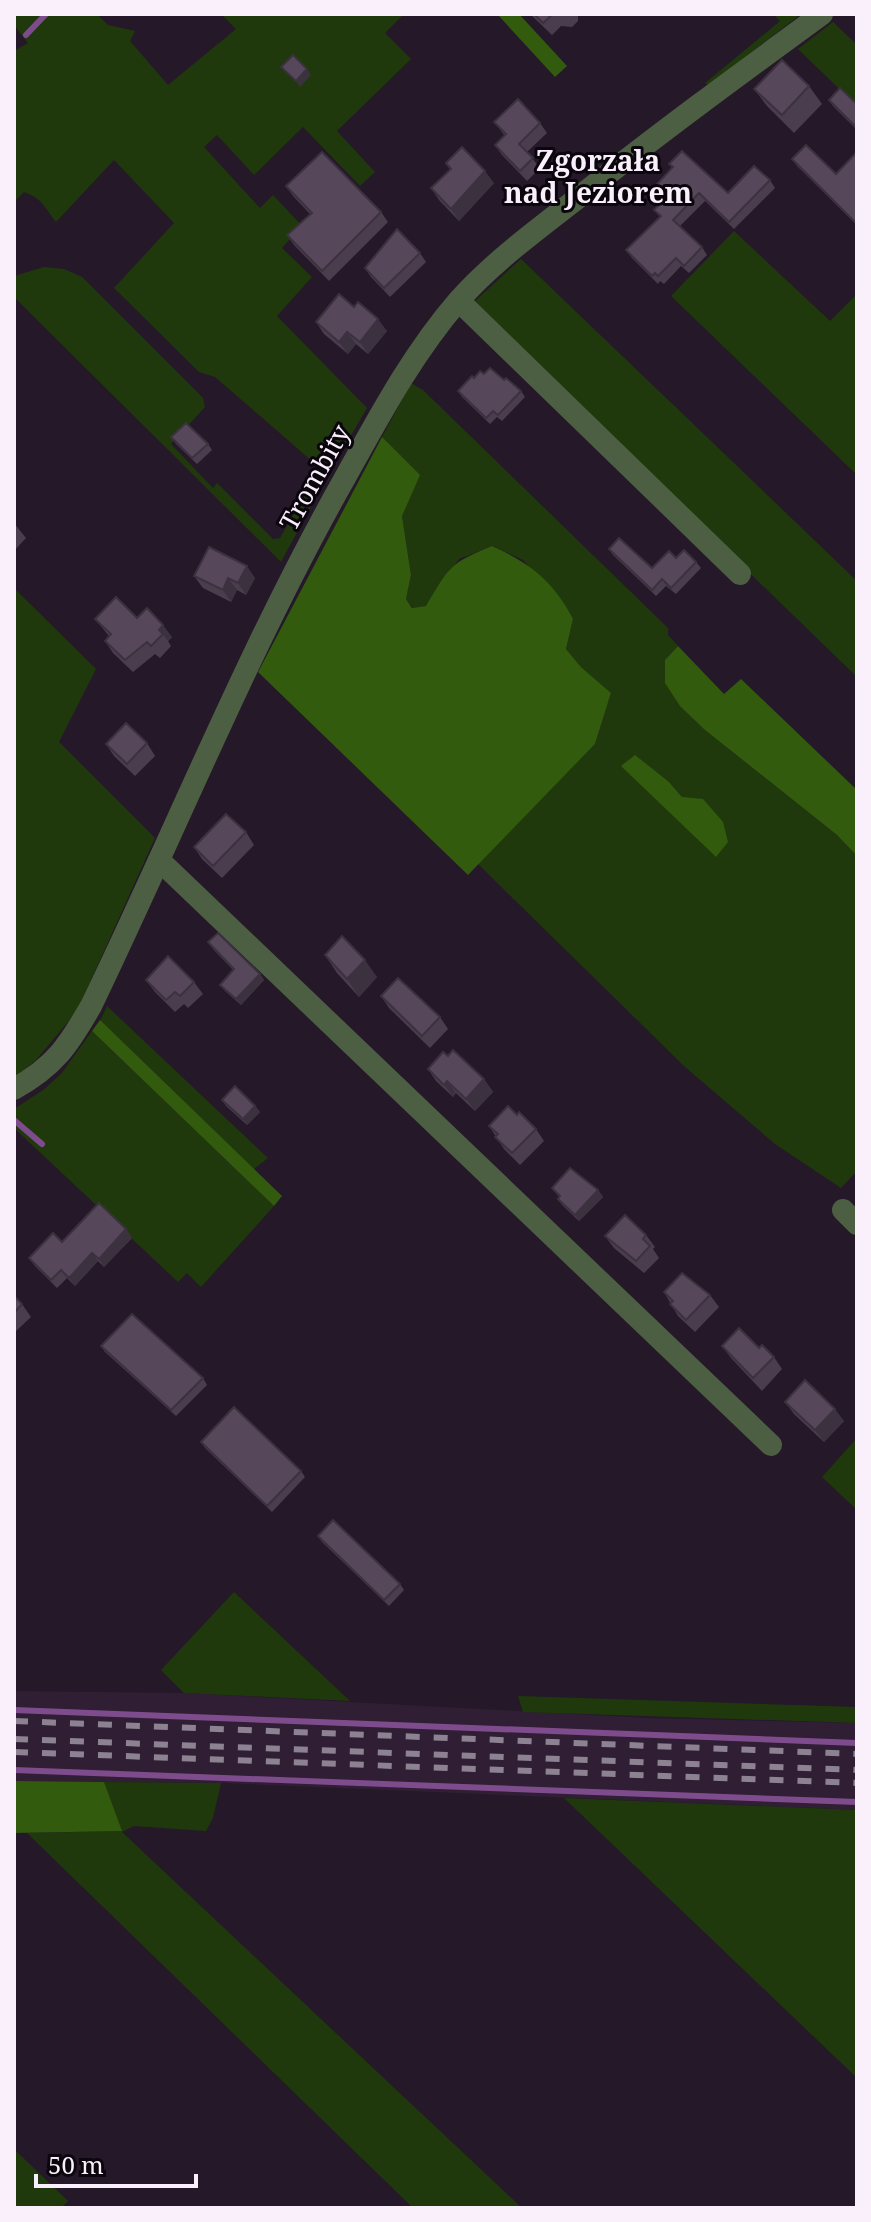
<svg xmlns="http://www.w3.org/2000/svg" width="871" height="2222" viewBox="0 0 871 2222" font-family="'Noto Serif',serif">
<style>
.built{fill:#2f1e34}
.green{fill:#20390c;fill-rule:evenodd}
.forest{fill:#325b0e}
.lines{fill:none;stroke-linecap:round;stroke-linejoin:round}
.stream{stroke:#7e4c8c;stroke-width:6}
.minor{stroke:#4d5f42;stroke-width:22}
.rail{stroke:#8d8291;stroke-width:6;stroke-dasharray:14 14;stroke-linecap:butt}
.wall{fill:#4a3d4d}
.shaded-wall{fill:#3c323f}
.building{fill:#56475a;stroke:#3c323f;stroke-width:2}
.labels{text-anchor:middle;dominant-baseline:central;stroke-width:6;stroke-linejoin:round;paint-order:stroke}
.street-label{font-size:26px;fill:#f9f0fc;stroke:#0b060d}
.neighbourhood-label{font-size:28px;font-weight:bold;fill:#f9f0fc;stroke:#0b060d}
</style>
<rect width="100%" height="100%" fill="#251829"/>
<polygon class="built" points="14,1691 184,1693 650,1718 857,1723 857,1810 221,1783 14,1781"/>
<g class="green">
<path d="M14 14H97L108 25 135 31 130 41 168 85 236 29 221 14H404L385 33 411 59 337 131 375 172 360 186 303 127 254 175 217 135 204 147 260 208 273 195 302 226 282 248 312 277 277 316 367 408 328 475 215 377 199 372 114 288 174 223 114 160 56 222C45 208 42 198 24 192L14 202V51L28 43 14 25Z"/>
<polygon points="773,14 801,14 709,85 705,83 780,21"/>
<polygon points="833,22 857,45 857,106 798,49"/>
<polygon points="734,231 830,321 857,294 857,475 671,296"/>
<polygon points="521,259 857,581 857,677 479,311 475,301"/>
<polygon points="44,267 64,269 82,277 203,398 205,407 171,444 213,488 217,483 273,539 280,538 305,494 314,501 281,562 14,297 14,276"/>
<path d="M411 383 423 390 668 628V635L678 646 665 660 705 730 837 835 857 856V1171L841 1188 775 1144 685 1067 478 864 595 744 611 693 581 667 566 649 573 619 523 560 493 546 459 559 426 606 413 608 406 599 411 575 402 516 407 501 382 437ZM622 766 669 782 682 797 716 857Z"/>
<polygon points="14,588 96,669 59,742 155,838 77,1011 36,1060 14,1079"/>
<polygon points="107,1006 268,1158 254,1169 100,1021"/>
<polygon points="92,1031 274,1206 201,1287 187,1273 178,1282 14,1128 14,1109 43,1090 61,1074"/>
<polygon points="857,1438 857,1510 822,1477"/>
<polygon points="234,1592 350,1701 184,1693 161,1670"/>
<polygon points="518,1696 857,1707 857,1723 523,1712"/>
<polygon points="104,1782 221,1783 213,1818 206,1831 134,1826 122,1832 522,2208 413,2208 27,1833 121,1831"/>
<polygon points="564,1798 857,1810 857,2078"/>
<polygon points="14,2149 68,2201 61,2208 14,2208"/>
</g>
<g class="forest">
<polygon points="497,14 519,14 567,66 555,77"/>
<path d="M382 437 420 475 402 516 411 575 406 599 412 608 426 606C450 567 448 564 492 546 530 563 554 582 573 619L566 649 581 667 611 693 595 744 468 875 258 672Z"/>
<polygon points="678,646 724,694 741,679 857,790 857,856 837,835 705,730 680,706 665,683 665,660"/>
<polygon points="635,755 669,782 682,797 703,799 723,822 728,842 716,857 621,766"/>
<polygon points="100,1020 282,1196 274,1206 92,1031"/>
<polygon points="14,1781 104,1782 122,1831 14,1833"/>
</g>
<g class="lines">
<g class="stream">
<polyline points="26,35 46,14"/>
<polyline points="14,1120 42,1144"/>
<polyline points="14,1710 857,1743"/>
<polyline points="14,1770 857,1802"/>
</g>
<g class="minor">
<polyline points="459,301 740,574"/>
<polyline points="159,860 771,1445"/>
<path d="M14 1089C55 1066 68 1046 91 1006 176 830 249 647 346 476 380 415 413 353 459 300 494 261 538 229 579 197 658 134 740 74 822 14"/>
<polyline points="843,1210 857,1224"/>
</g>
<g class="rail">
<polyline points="14,1721 857,1754"/>
<polyline points="14,1739 857,1770"/>
<polyline points="14,1752 857,1783"/>
</g>
</g>
<g class="wall">
<polygon points="530,14 578,14 578,21 572,27 561,26 552,35"/>
<polygon points="809,86 822,104 794,133 767,106 754,89"/>
<polygon points="829,100 857,104 857,130 833,106"/>
<polygon points="494,122 540,123 547,133 527,152 540,168 527,181 502,155 495,145 505,136"/>
<polygon points="857,152 857,225 797,166 792,159 836,174"/>
<polygon points="446,163 494,183 459,221 439,200 431,188 450,169"/>
<polygon points="669,164 728,193 770,180 775,188 734,229 705,201 680,226 702,247 707,255 689,273 681,266 664,284 660,281 658,284 632,258 626,250 660,217 654,210 658,206 648,194 672,168"/>
<polygon points="286,186 381,212 388,222 329,281 294,245 287,235 310,214 293,196"/>
<polygon points="420,253 426,262 390,297 371,277 365,268"/>
<polygon points="354,307 387,331 368,354 356,344 348,354 324,334 316,322"/>
<polygon points="484,374 504,380 521,391 525,397 502,421 497,417 490,424 462,397 458,391 474,378"/>
<polygon points="171,437 208,444 212,450 197,464 176,444"/>
<polygon points="14,523 26,538 14,551"/>
<polygon points="609,549 652,568 676,558 696,562 701,568 676,594 666,586 656,596 613,555"/>
<polygon points="194,576 255,578 246,595 237,590 231,602 203,588"/>
<polygon points="137,618 172,637 168,641 171,646 160,658 155,654 133,672 113,653 105,641 109,636 95,619"/>
<polygon points="147,743 155,756 135,776 114,756 106,744"/>
<polygon points="246,832 254,845 222,878 202,859 194,847"/>
<polygon points="208,942 260,974 264,980 241,1005 225,991 220,985 233,970 213,949"/>
<polygon points="325,955 377,977 359,997 337,973"/>
<polygon points="146,980 194,982 203,994 188,1008 184,1004 175,1012 155,992"/>
<polygon points="381,996 440,1017 448,1029 430,1048 389,1008"/>
<polygon points="448,1056 484,1079 493,1092 475,1111 456,1093 453,1097 436,1081 428,1069"/>
<polygon points="222,1100 255,1106 260,1112 247,1125 226,1106"/>
<polygon points="517,1115 536,1129 544,1141 520,1165 504,1149 489,1126"/>
<polygon points="552,1188 598,1190 603,1197 579,1221 562,1205 558,1199 559,1197"/>
<polygon points="126,1229 132,1238 104,1267 98,1261 75,1286 67,1278 57,1288 35,1266 29,1258 62,1242"/>
<polygon points="646,1235 655,1247 653,1249 659,1258 644,1273 614,1248 605,1236"/>
<polygon points="664,1292 710,1295 719,1307 695,1332 678,1316"/>
<polygon points="14,1296 22,1304 31,1317 14,1333"/>
<polygon points="101,1346 203,1378 207,1385 176,1416 105,1352"/>
<polygon points="722,1346 759,1348 774,1357 782,1369 762,1391 731,1358"/>
<polygon points="785,1402 844,1421 824,1442 794,1414"/>
<polygon points="201,1442 301,1471 305,1477 272,1512 205,1448"/>
<polygon points="318,1536 400,1584 404,1590 389,1606 322,1542"/>
</g>
<g class="shaded-wall">
<polygon points="307,69 311,75 300,87 296,81"/>
<polygon points="485,171 494,183 459,221 451,209"/>
<polygon points="378,319 387,331 368,354 360,342"/>
<polygon points="347,332 356,344 348,354 339,342"/>
<polygon points="247,566 255,578 246,595 238,583"/>
<polygon points="228,578 237,590 231,602 223,590"/>
<polygon points="163,625 172,637 168,641 159,630"/>
<polygon points="365,960 377,977 359,997 347,979"/>
<polygon points="260,974 264,980 241,1005 236,999"/>
<polygon points="484,1079 493,1092 475,1111 466,1099"/>
<polygon points="447,1081 456,1093 453,1097 444,1085"/>
<polygon points="255,1106 260,1112 247,1125 243,1119"/>
<polygon points="598,1190 603,1197 579,1221 575,1215"/>
<polygon points="126,1229 132,1238 104,1267 99,1259"/>
<polygon points="92,1253 98,1261 75,1286 69,1278"/>
<polygon points="835,1409 844,1421 824,1442 815,1430"/>
</g>
<g class="building">
<polygon points="534,14 564,14 553,14 543,23"/>
<polygon points="293,55 307,69 296,81 281,67"/>
<polygon points="782,60 809,86 782,115 754,89"/>
<polygon points="840,88 857,104 857,128 829,100"/>
<polygon points="518,99 540,123 519,144 533,158 520,171 495,145 506,134 494,122"/>
<polygon points="806,145 836,174 857,152 857,224 792,159"/>
<polygon points="462,147 485,171 451,209 431,188 451,169 446,163"/>
<polygon points="682,151 728,193 754,166 770,180 729,222 699,193 673,220 702,247 684,266 676,258 658,276 655,273 652,276 626,250 661,216 654,210 659,205 648,194 673,167 669,164"/>
<polygon points="322,152 381,212 322,271 287,235 312,213 286,186"/>
<polygon points="397,229 420,253 384,288 365,268"/>
<polygon points="339,294 354,307 358,302 378,319 360,342 347,332 339,342 316,322"/>
<polygon points="490,368 504,380 506,378 521,391 498,415 493,411 486,418 458,391 472,376 474,378 480,371 484,374"/>
<polygon points="186,423 208,444 192,458 171,437"/>
<polygon points="619,538 652,568 669,551 676,558 684,550 696,562 671,588 662,579 652,590 609,549"/>
<polygon points="209,547 247,566 238,583 228,578 223,590 194,576"/>
<polygon points="116,597 137,618 147,608 163,625 159,630 163,634 151,646 147,642 125,660 105,641 111,634 95,619"/>
<polygon points="126,723 147,743 127,764 106,744"/>
<polygon points="226,814 246,832 213,866 194,847"/>
<polygon points="218,933 260,974 236,999 220,985 234,969 208,942"/>
<polygon points="342,936 365,960 347,979 325,955"/>
<polygon points="168,956 194,982 180,996 175,992 166,1000 146,980"/>
<polygon points="398,978 440,1017 422,1036 381,996"/>
<polygon points="453,1050 484,1079 466,1099 447,1081 444,1085 428,1069 443,1052 448,1056"/>
<polygon points="235,1086 255,1106 243,1119 222,1100"/>
<polygon points="508,1106 517,1115 519,1112 536,1129 512,1153 495,1137 498,1134 489,1126"/>
<polygon points="570,1168 598,1190 575,1215 558,1199 560,1196 552,1188"/>
<polygon points="99,1203 126,1229 99,1259 92,1253 69,1278 61,1270 51,1280 29,1258 53,1233 62,1242"/>
<polygon points="625,1215 646,1235 643,1239 650,1246 636,1261 605,1236"/>
<polygon points="682,1273 710,1295 686,1320 670,1304 673,1301 664,1292"/>
<polygon points="14,1296 22,1304 14,1313"/>
<polygon points="132,1314 203,1378 171,1410 101,1346"/>
<polygon points="739,1328 759,1348 762,1345 774,1357 753,1378 722,1346"/>
<polygon points="805,1380 835,1409 815,1430 785,1402"/>
<polygon points="234,1407 301,1471 267,1506 201,1442"/>
<polygon points="333,1520 400,1584 384,1600 318,1536"/>
</g>
<g class="labels">
<g class="street-label">
<text transform="translate(314 477) rotate(-61)">Trombity</text>
</g>
<g class="neighbourhood-label">
<text x="598" y="160">Zgorzała<tspan x="598" dy="32">nad Jeziorem</tspan></text>
</g>
</g>
<rect width="871" height="2222" fill="none" stroke="#f9f0fc" stroke-width="32"/>
<path d="M36 2174v12h160v-12" fill="none" stroke="#f9f0fc" stroke-width="4"/>
<text x="48" y="2174" font-size="24" fill="#f9f0fc" stroke="#0b060d" stroke-width="6" paint-order="stroke">50 m</text>
</svg>
